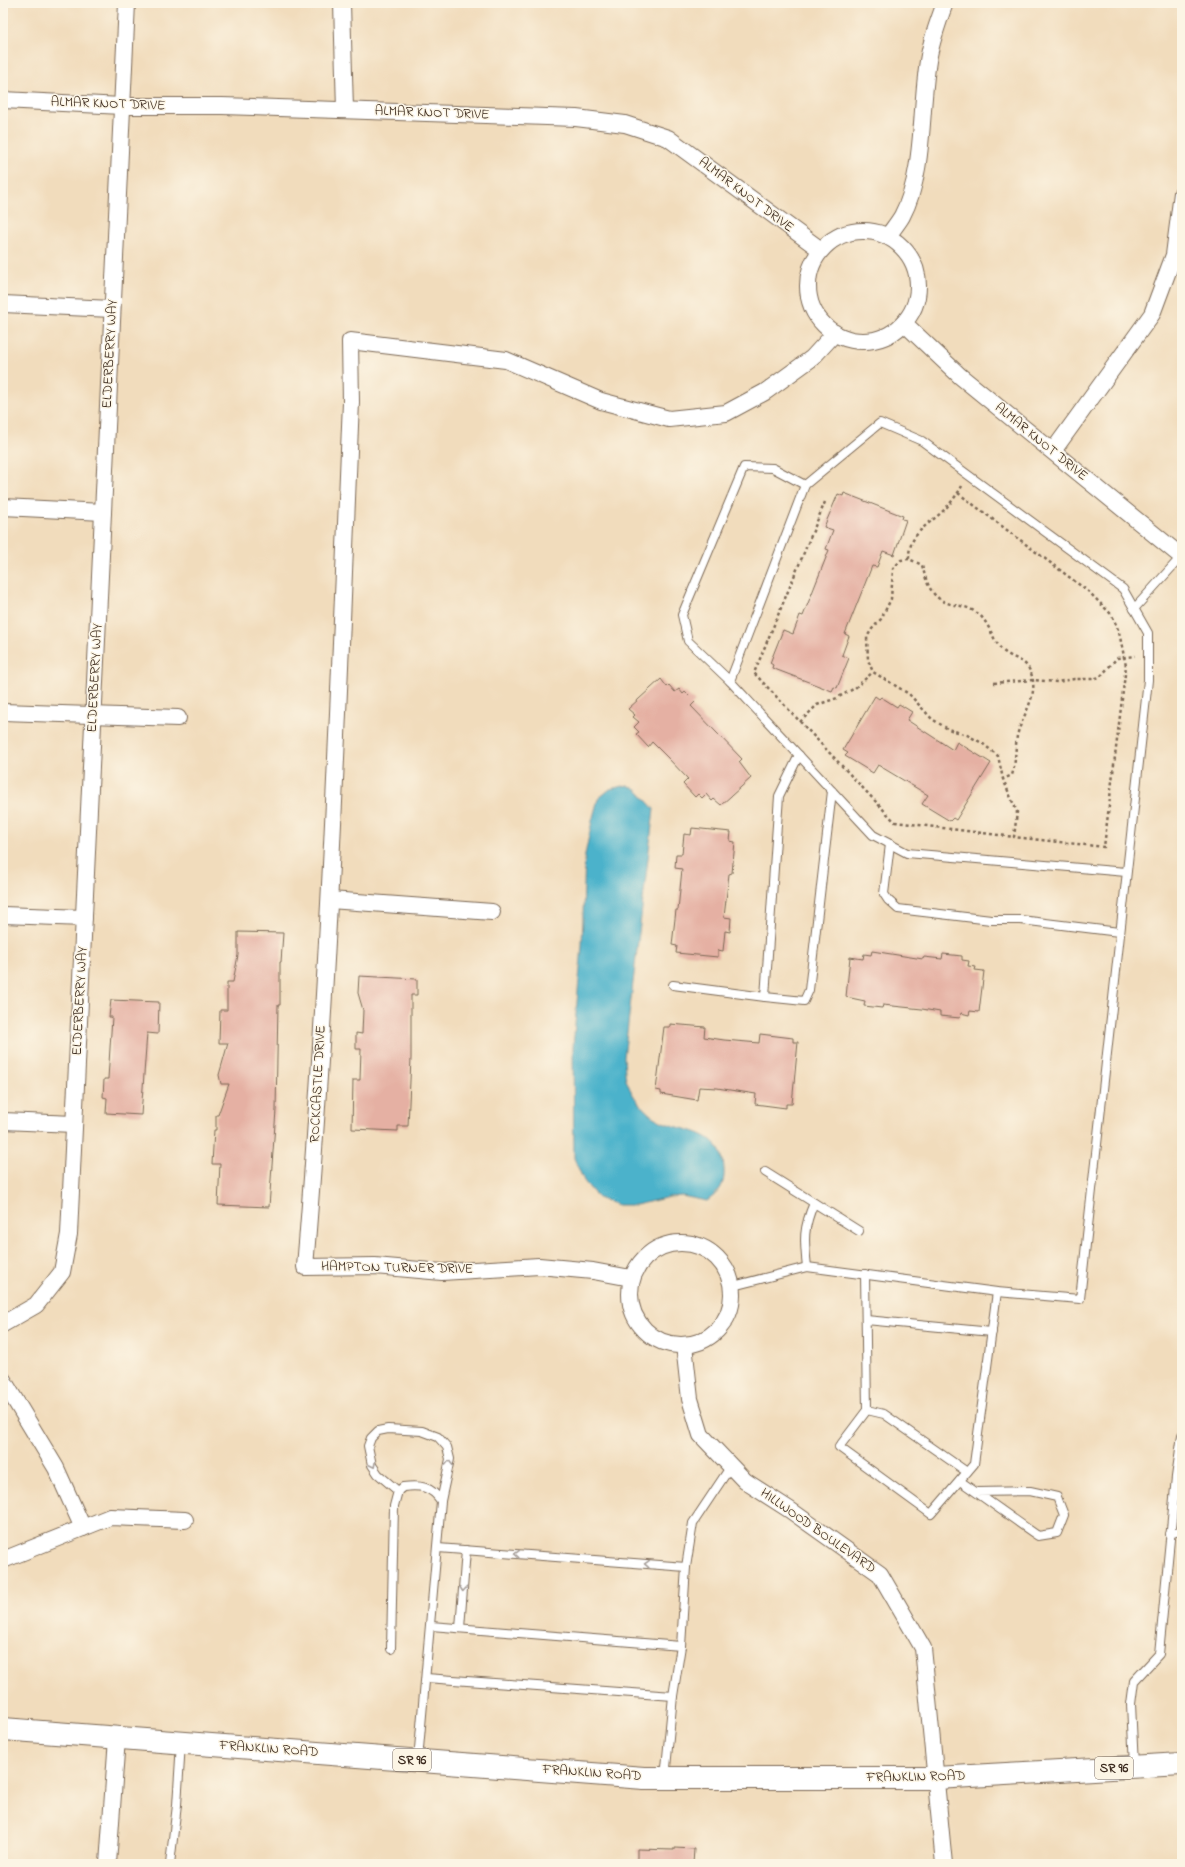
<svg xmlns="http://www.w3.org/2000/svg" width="1185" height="1867" viewBox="0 0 1185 1867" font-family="'Indie Flower',sans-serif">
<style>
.water{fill:#4cb2cb;stroke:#446e74}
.building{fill:#e5b0a3}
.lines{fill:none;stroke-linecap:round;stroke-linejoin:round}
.lane-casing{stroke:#7b6855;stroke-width:10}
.street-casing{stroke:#7b6855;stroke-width:18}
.primary-casing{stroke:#7b6855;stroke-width:24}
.path{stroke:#7b6855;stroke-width:2.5;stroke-dasharray:3 3;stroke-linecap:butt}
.lane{stroke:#fff;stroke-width:8}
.street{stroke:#fff;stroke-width:16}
.primary{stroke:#fff;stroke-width:22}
.oneway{stroke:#a79f9a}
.labels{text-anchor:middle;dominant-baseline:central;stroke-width:3;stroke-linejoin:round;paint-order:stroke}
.shield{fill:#fcf5e5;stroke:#75675a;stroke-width:1}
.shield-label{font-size:13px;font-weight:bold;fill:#3b2a1e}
.street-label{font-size:14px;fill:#3b2a1e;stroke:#fcf5e5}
</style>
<rect width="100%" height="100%" fill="#fcf5e5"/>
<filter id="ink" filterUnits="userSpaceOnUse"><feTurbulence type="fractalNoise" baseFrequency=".025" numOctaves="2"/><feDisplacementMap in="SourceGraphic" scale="8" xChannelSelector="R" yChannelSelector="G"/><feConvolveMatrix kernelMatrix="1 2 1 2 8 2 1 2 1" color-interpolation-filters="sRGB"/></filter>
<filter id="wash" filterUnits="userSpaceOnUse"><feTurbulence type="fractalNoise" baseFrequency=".012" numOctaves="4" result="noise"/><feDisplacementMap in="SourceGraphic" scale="16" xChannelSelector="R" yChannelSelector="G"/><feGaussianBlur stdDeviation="0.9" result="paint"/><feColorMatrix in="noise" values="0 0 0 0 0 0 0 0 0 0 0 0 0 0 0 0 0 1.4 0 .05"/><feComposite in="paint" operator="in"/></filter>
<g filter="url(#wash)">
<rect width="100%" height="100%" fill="#f1dcbc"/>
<path class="water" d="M628 785 638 791 654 809 624 1057C625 1065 624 1077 628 1084 632 1096 642 1108 652 1116 679 1135 722 1124 724 1169 725 1186 719 1192 707 1201L682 1196 669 1197 636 1205H618L598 1198 584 1181 574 1158 573 1047 582 946 585 855 592 821 598 799 610 789Z"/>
<g id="blocks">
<g class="building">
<polygon points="844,493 903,516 902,519 906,520 894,555 883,551 877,567 872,566 845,634 849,636 842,655 849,658 837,688 834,687 832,691 772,668 773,665 770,663 783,630 793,634 800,615 803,616 829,550 826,549 833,530 824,527 838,494 843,496"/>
<polygon points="661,679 667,687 669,685 675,692 679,689 683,694 685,692 695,702 691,706 742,759 739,762 751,778 721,805 714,799 712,801 706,794 702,798 698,794 695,797 683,784 688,779 667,757 652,742 648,747 636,734 639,732 634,727 639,722 633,717 635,715 628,709"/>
<polygon points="875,696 879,699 881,697 897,707 899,704 912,712 907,720 953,750 957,742 991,763 956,820 953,818 950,821 922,804 928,795 878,765 873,773 845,756 848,753 843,750"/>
<polygon points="692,828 731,832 730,841 735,842 732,873 729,874 724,917 731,918 730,932 725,931 723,951 718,950 718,957 676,953 677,946 672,945 676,910 678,910 682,869 675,868 676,854 682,854 684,834 691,835"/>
<polygon points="238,932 283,933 281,962 280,962 280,1005 278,1005 276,1110 269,1207 218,1205 220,1164 212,1164 214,1130 216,1130 216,1115 218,1115 229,1084 221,1084 219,1075 228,1043 219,1043 220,1010 227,1010 227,982 233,982 238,955"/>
<polygon points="872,951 923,959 924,957 942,959 943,954 962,956 962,960 969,961 968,966 976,967 975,970 984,971 979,1012 970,1011 969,1015 961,1013 960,1018 940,1016 940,1012 922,1009 883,1005 882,1008 864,1006 865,1001 846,997 850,957 863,959 864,954 871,955"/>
<polygon points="359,976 417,979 417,995 411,995 411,1058 408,1126 398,1126 398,1131 352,1129 353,1080 360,1080 361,1049 356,1049 356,1033 362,1034 363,1010 358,993"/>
<polygon points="111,1000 159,1002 158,1034 147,1033 141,1115 106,1113 107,1098 103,1097 104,1079 108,1079 112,1017 109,1017"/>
<polygon points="670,1024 705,1027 704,1037 724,1040 759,1043 760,1034 793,1038 793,1042 798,1042 792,1104 786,1104 786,1108 755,1104 756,1094 717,1088 699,1087 697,1100 661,1094 661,1091 656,1090 664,1027 670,1027"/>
<polygon points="674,1848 694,1849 693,1864 637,1864 637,1849 674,1850"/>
</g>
</g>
</g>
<g filter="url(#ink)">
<use href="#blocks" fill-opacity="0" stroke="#7b6855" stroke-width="1"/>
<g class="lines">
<g class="lane-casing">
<g id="lane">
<polyline points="1134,609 1181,557"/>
<polyline points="730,681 688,641 682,615 744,467 773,468 805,485"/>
<polyline points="890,844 884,894 888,900 898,909 991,920 1021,920 1119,932"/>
<polyline points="673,985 765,997 779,796 799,755"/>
<polyline points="765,997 804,1001 809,990 832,791"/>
<polyline points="765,1172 859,1231"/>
<path d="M807 1267C804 1240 803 1228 814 1203"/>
<polyline points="865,1274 867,1410 839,1447 931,1514 974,1464 997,1292"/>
<polyline points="733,1286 807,1267 997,1292 1080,1299 1148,680 1148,633 1123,589 922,441 880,423 805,485 730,681 873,835 907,853 1126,872"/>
<polyline points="866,1320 992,1332"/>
<polyline points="867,1410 884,1414 967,1472"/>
<path d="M960 1481C986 1499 1012 1518 1038 1536L1057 1533 1064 1515 1057 1497 1030 1491 976 1492"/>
<polyline points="398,1491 378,1474 372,1465 368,1446 371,1438 378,1431 388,1429 422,1431 438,1437 447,1447 450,1459 441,1501"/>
<polyline points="1170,1534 1182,1530"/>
<polyline points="438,1548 686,1567"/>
<polyline points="431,1626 681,1646"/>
<polyline points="460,1628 466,1550"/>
<path d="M391 1649 394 1506 398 1491 403 1487C420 1485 431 1486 441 1501L418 1760"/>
<polyline points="426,1678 673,1696"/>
<polyline points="1134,1766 1131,1704 1134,1681 1159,1654 1176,1477 1182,1435"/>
<polyline points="665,1778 673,1696 681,1646 686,1567 693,1523 731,1466"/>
<polyline points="170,1864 177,1805 181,1743"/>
</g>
</g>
<g class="street-casing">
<g id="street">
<polyline points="342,3 345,110"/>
<polyline points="3,100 122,106 222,106 576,118 625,124 668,138 821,250"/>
<circle cx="863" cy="286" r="55"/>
<path d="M888 236C892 230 898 223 902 216 925 173 920 109 928 61 931 41 938 22 945 3"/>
<polyline points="3,304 112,309"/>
<polyline points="904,323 960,376 1182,557"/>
<polyline points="1053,451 1152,314 1174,255 1182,193"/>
<polyline points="3,507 103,512"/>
<polyline points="3,712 178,718"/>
<polyline points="330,900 492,912"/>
<polyline points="3,915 84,918"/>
<polyline points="3,1121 74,1124"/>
<circle cx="681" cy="1294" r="51"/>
<path d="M631 1278 593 1271 539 1266 442 1272 375 1266 305 1267C329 979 339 690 351 402L350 341 506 360 601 401 669 419 726 413 765 392 812 358 835 333"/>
<polyline points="3,1324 36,1305 62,1272 69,1234 127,3"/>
<polyline points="684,1345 690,1399 701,1435 745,1481 790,1510 880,1574 923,1648 944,1864"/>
<polyline points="3,1380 56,1468 83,1528"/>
<polyline points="3,1560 110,1517 185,1520"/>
<polyline points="108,1864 117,1738"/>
</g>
</g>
<g class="primary-casing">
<polyline id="primary" points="3,1729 644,1778 936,1778 1182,1764"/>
</g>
<g class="path">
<path d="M958 493 1089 592 1112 615 1119 632 1126 666 1104 847 1014 837 1017 812 1003 779 1012 775C1016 763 1015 749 1017 736 1022 714 1042 693 1029 669 1024 659 1010 658 1002 650 991 638 989 619 974 611 968 607 961 606 954 605 931 600 927 584 922 565L909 559C908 534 927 526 943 511 950 504 957 495 962 486"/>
<polyline points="825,502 754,673 895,822 1014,837"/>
<polyline points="909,559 901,560 893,569 891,599 881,619 872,629 867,637 868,660 873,672 909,694 932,719 948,729 967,735 982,743 998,756 1003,779"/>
<polyline points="994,683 1033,680 1057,682 1074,679 1093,679 1100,677 1117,658 1135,656"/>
<polyline points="800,722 817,705 837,698 855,688 873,672"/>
</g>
<use href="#lane" class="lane"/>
<use href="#street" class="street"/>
<use href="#primary" class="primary"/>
</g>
<defs><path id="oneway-chevron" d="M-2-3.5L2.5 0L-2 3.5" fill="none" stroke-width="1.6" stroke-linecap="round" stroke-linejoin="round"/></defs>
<g class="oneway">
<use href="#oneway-chevron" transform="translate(449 1463) rotate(-89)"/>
<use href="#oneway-chevron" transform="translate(373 1465) rotate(63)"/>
<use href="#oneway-chevron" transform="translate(517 1554) rotate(-176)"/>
<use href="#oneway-chevron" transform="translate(647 1564) rotate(-176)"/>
<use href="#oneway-chevron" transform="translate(463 1589) rotate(95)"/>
</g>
</g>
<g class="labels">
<g class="shield">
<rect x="393" y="1749" width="38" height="22" rx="3"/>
<rect x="1095" y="1757" width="38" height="22" rx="3"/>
</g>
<g class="shield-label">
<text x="412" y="1760">SR 96</text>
<text x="1114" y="1768">SR 96</text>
</g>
<g class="street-label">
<text transform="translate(108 104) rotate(2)">ALMAR KNOT DRIVE</text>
<text transform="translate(432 113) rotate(2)">ALMAR KNOT DRIVE</text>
<text transform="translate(746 195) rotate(37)">ALMAR KNOT DRIVE</text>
<text transform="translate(110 354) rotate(-87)">ELDERBERRY WAY</text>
<text transform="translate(1041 442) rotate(39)">ALMAR KNOT DRIVE</text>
<text transform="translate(95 678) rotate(-87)">ELDERBERRY WAY</text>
<text transform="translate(80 1001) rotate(-87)">ELDERBERRY WAY</text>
<text transform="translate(318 1084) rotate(-87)">ROCKCASTLE DRIVE</text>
<text transform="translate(397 1268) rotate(1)">HAMPTON TURNER DRIVE</text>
<text transform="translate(818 1531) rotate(35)">HILLWOOD BOULEVARD</text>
<text transform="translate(269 1749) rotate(4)">FRANKLIN ROAD</text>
<text transform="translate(592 1773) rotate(4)">FRANKLIN ROAD</text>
<text transform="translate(916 1777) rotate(-1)">FRANKLIN ROAD</text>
</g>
</g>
<rect width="1185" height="1867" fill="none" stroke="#fcf5e5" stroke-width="16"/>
</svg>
